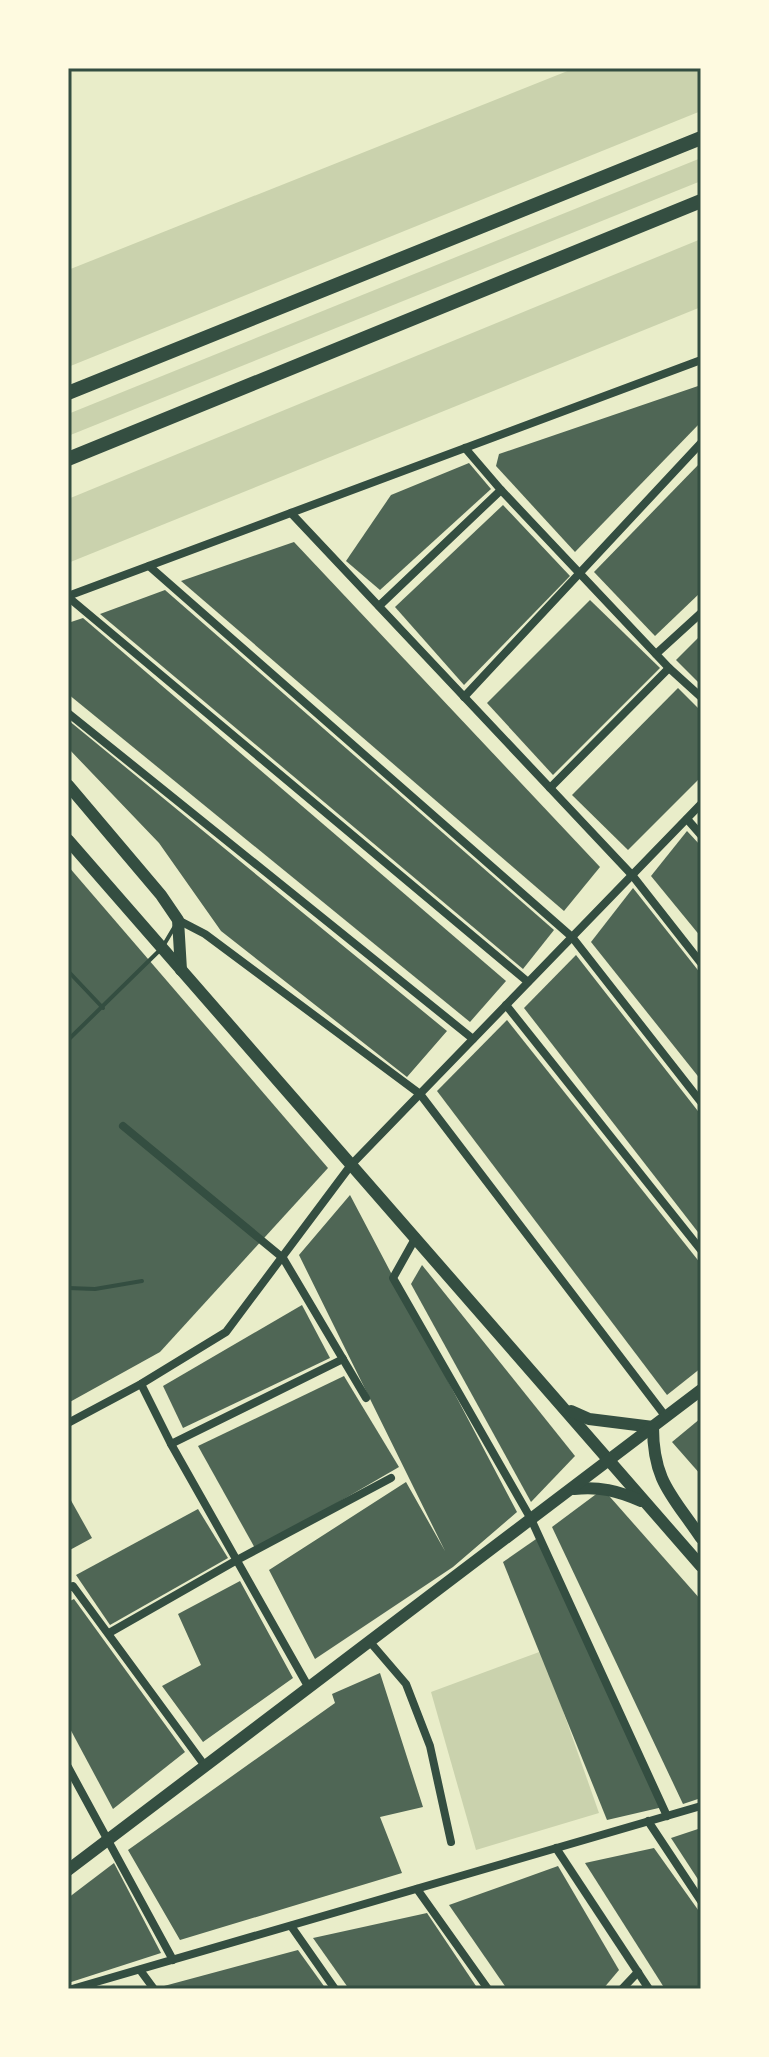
<svg xmlns="http://www.w3.org/2000/svg" width="769" height="2057" viewBox="0 0 769 2057" font-family="Manrope,sans-serif">
<style>
.green{fill:#cad2ad}
.building{fill:#4f6655}
.lines{fill:none;stroke-linecap:round;stroke-linejoin:round}
.service{stroke:#344e41;stroke-width:4}
.minor{stroke:#344e41;stroke-width:8}
.secondary{stroke:#344e41;stroke-width:12}
.trunk{stroke:#344e41;stroke-width:14}
.neatline{fill:none;stroke:#344e41;stroke-width:3}
</style>
<rect width="100%" height="100%" fill="#e9edc9"/>
<g class="green">
<polygon points="575,68 701,68 701,111 68,367 68,270"/>
<polygon points="701,158 701,181 68,436 68,414"/>
<polygon points="701,239 701,307 68,563 68,499"/>
<polygon points="542,1651 599,1813 476,1850 431,1692"/>
</g>
<g class="building">
<polygon points="701,385 701,422 575,552 496,466 499,454"/>
<polygon points="701,462 701,592 655,636 594,572"/>
<polygon points="469,463 491,489 380,590 346,561 391,495"/>
<polygon points="503,505 570,576 464,685 395,607"/>
<polygon points="294,542 600,867 564,911 181,581"/>
<polygon points="165,590 554,930 523,969 100,614"/>
<polygon points="590,600 660,668 553,775 487,703"/>
<polygon points="83,618 506,981 470,1022 68,694 68,623"/>
<polygon points="701,635 701,685 676,660"/>
<polygon points="678,688 701,711 701,777 628,850 572,795"/>
<polygon points="68,720 447,1031 407,1077 221,931 159,843 68,748"/>
<polygon points="687,831 701,846 701,937 651,876"/>
<polygon points="68,866 328,1168 160,1352 68,1403"/>
<polygon points="633,888 701,974 701,1080 591,942"/>
<polygon points="576,955 701,1115 701,1236 524,1008"/>
<polygon points="507,1020 701,1264 701,1368 667,1395 437,1091"/>
<polygon points="350,1195 517,1512 453,1567 315,1659 269,1570 406,1482 445,1551 299,1255"/>
<polygon points="422,1265 575,1456 531,1502 411,1284"/>
<polygon points="302,1305 330,1358 183,1428 163,1386"/>
<polygon points="344,1376 399,1467 256,1550 198,1446"/>
<polygon points="701,1418 701,1475 672,1442"/>
<polygon points="603,1489 701,1600 701,1798 683,1804 552,1527"/>
<polygon points="68,1495 92,1538 68,1551"/>
<polygon points="198,1509 228,1558 110,1625 76,1575"/>
<polygon points="539,1537 663,1807 607,1820 503,1562"/>
<polygon points="240,1581 293,1678 203,1742 162,1686 201,1665 178,1614"/>
<polygon points="74,1599 185,1752 113,1809 68,1725 68,1602"/>
<polygon points="380,1673 423,1807 380,1817 402,1873 180,1940 128,1850 335,1703 332,1694"/>
<polygon points="701,1828 701,1884 671,1838"/>
<polygon points="654,1848 701,1914 701,1989 665,1989 585,1863"/>
<polygon points="114,1863 161,1953 68,1983 68,1898"/>
<polygon points="558,1866 619,1970 603,1989 507,1989 449,1905"/>
<polygon points="427,1913 478,1989 349,1989 313,1938"/>
<polygon points="298,1950 326,1989 167,1989 164,1986"/>
</g>
<g class="lines">
<g class="service">
<polyline points="68,971 103,1008"/>
<polyline points="68,1040 162,948 175,926"/>
<polyline points="68,1288 95,1289 142,1281"/>
</g>
<g class="minor">
<polyline points="465,448 501,490 669,668 701,697"/>
<polyline points="291,513 632,875 701,963"/>
<polyline points="149,566 572,937 701,1102"/>
<polyline points="68,596 701,360"/>
<polyline points="68,597 528,982"/>
<polyline points="379,606 501,490"/>
<polyline points="656,654 701,613"/>
<polyline points="464,697 701,443"/>
<polyline points="68,713 473,1039"/>
<polyline points="550,788 669,668"/>
<polyline points="687,819 701,835"/>
<polyline points="178,920 205,934 420,1094 666,1417"/>
<polyline points="506,1005 701,1250"/>
<polyline points="123,1126 283,1258 366,1398"/>
<polyline points="416,1237 393,1278 531,1519 667,1816"/>
<polyline points="141,1384 171,1444 309,1688"/>
<polyline points="68,1423 141,1384 226,1332 351,1165 701,804"/>
<polyline points="171,1444 343,1359"/>
<polyline points="68,1588 73,1586 205,1766"/>
<polyline points="109,1633 237,1560 391,1478"/>
<polyline points="370,1642 406,1684 430,1746 451,1842"/>
<polyline points="68,1767 173,1960"/>
<polyline points="648,1821 701,1901"/>
<polyline points="556,1848 649,1989"/>
<polyline points="417,1889 488,1989"/>
<polyline points="291,1926 335,1989"/>
<polyline points="140,1970 154,1989"/>
<polyline points="72,1989 701,1806"/>
<polyline points="622,1989 638,1972"/>
</g>
<g class="secondary">
<polyline points="68,785 161,895 178,920 181,970"/>
<polyline points="68,840 701,1566"/>
<path d="M571 1411 589 1419 653 1427C653 1482 673 1496 701 1538"/>
<path d="M574 1489C599 1486 618 1491 641 1501"/>
<polyline points="68,1870 701,1390"/>
</g>
<g class="trunk">
<polyline points="68,393 701,138"/>
<polyline points="68,459 701,201"/>
</g>
</g>
<rect width="769" height="2057" fill="none" stroke="#fefae0" stroke-width="140"/>
<rect x="70" y="70" width="629" height="1917" class="neatline"/>
</svg>
